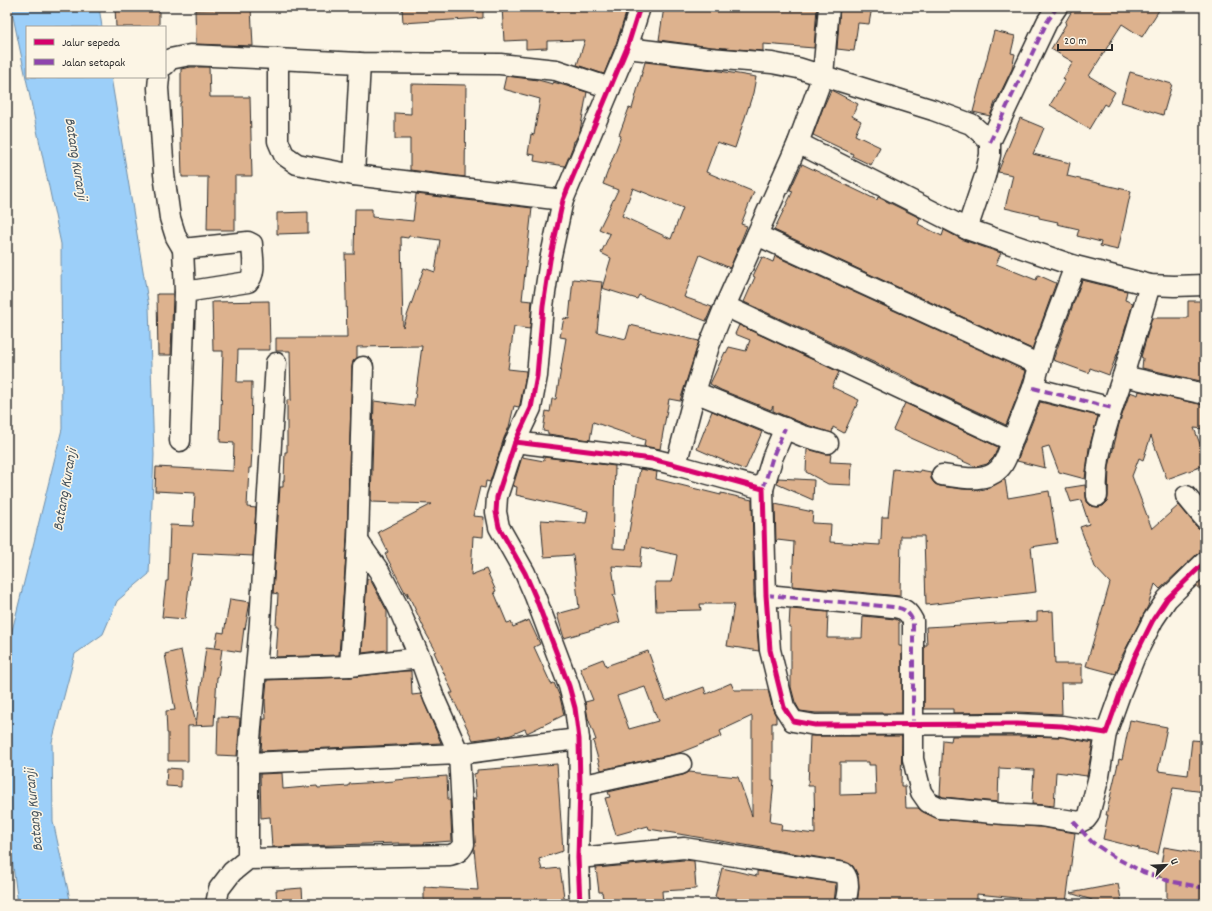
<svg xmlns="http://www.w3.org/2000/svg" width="1212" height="911" viewBox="0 0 1212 911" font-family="Dekko,sans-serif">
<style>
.water{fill:#9ccff9;stroke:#6f8da7}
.building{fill:#ddb28e;stroke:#2b2b2b;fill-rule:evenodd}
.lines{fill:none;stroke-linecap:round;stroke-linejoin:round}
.minor-casing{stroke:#2b2b2b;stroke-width:23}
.minor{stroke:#fcf5e5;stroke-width:20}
.quiet{stroke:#8e44ad;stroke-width:4;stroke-dasharray:8 4;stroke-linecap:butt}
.cycleway-casing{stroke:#fcf5e5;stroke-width:8}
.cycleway{stroke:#d6006c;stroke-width:5}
.labels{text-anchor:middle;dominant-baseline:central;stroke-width:3;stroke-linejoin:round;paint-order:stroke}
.water-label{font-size:15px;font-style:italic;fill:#47545e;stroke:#fcf5e5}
</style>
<rect width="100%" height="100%" fill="#fcf5e5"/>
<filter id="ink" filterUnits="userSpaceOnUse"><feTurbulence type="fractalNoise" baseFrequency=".025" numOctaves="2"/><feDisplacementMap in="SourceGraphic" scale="8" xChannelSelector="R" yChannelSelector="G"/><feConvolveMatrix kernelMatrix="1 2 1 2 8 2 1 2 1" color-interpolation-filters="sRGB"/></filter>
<g filter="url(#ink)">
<polygon class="water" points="11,7 99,7 102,27 27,27 27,77 111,77 149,307 154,455 149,574 117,601 103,634 75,654 52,742 53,821 71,904 18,904 7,820 7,651 62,429 61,244"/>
<g class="building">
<polygon points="115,7 159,7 159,27 116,27"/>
<polygon points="402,7 483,7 483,18 403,23"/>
<polygon points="502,7 628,7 616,44 604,74 577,65 585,40 547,41 547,48 526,49 526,40 504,41"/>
<polygon points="664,7 817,7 814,48 763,44 763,51 711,47 659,40"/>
<polygon points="840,7 872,7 869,24 858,23 854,51 837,49"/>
<polygon points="1074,7 1161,7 1142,37 1122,24 1089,76 1115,92 1107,106 1104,104 1089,129 1050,105 1065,80 1063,79 1073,62 1051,49 1066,24 1065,23"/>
<polygon points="251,8 253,46 196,44 195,10"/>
<polygon points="994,31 1015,36 1011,53 1015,54 1012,69 997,100 996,100 990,116 973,112"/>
<path d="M645 62 714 70 756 77 753 93 735 148 717 142 706 172 754 192 741 224 747 226 730 268 700 255 684 297 712 307 706 321 639 295 637 299 602 288 611 258 601 253 610 234 599 229 618 190 603 184 621 136 619 135 629 108 632 109ZM633 188 683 208 671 239 622 216Z"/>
<polygon points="191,67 209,67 210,97 250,97 252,176 235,176 235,230 207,230 208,177 182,177 180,103 181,103 181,69"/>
<polygon points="1130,72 1172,84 1163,115 1121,102"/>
<polygon points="506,76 538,80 553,84 553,82 587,92 580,131 575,141 574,141 573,146 565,166 534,161 535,155 528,154 531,134 534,135 540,99 503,89"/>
<polygon points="411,84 466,85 465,177 410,170 410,139 395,139 395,113 411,114"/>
<polygon points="831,90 858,104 852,116 861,121 855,135 880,147 871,165 852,156 853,154 813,135 823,108"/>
<polygon points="1020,118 1044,128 1033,154 1070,163 1067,176 1131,191 1118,250 1100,246 1101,242 1077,236 1079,229 1057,224 1058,222 1039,218 1039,216 1005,208 1013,175 998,172"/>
<polygon points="802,164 877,200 878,197 920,218 918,224 942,236 944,230 963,240 1001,253 996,264 1036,280 1038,275 1056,283 1032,349 774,230 793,191 790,190"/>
<path d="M416 194 532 208 522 300 532 301 530 329 514 327 508 369 526 371V374L520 404 519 407 514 406 509 427 504 438 490 482 486 481 485 488 480 487 473 516 484 517 483 537 473 536 471 575 486 569 496 591 494 592 507 623 511 622 513 627 529 620 540 644 534 647 551 684 554 683 560 697 564 715 527 733 525 729 511 735 502 737 501 735 497 737 473 740 450 693H453L434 652 436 651 423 628H424L407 592 408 598 385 554 388 552 378 532 432 504 371 502 374 401 414 406 422 346 357 347V358L353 361 352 367 347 540 339 655 276 657 278 626H276L278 594 273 593 280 487H283V481H284L285 452H287V400H291L290 351H276V338H347L345 254H354L355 209H372V217L413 221ZM409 236 440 240 435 272 424 268 403 327 401 237 408 238Z"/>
<polygon points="308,212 308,233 277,234 277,213"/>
<polygon points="775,256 1026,371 1022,384 1006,425 914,382 914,381 744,302 755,277 753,276 762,257 773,262"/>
<polygon points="573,279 602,282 597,332 626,339 630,325 699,341 680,401 669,399 660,449 644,446 645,440 593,422 590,440 548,434 548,432 543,431 546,411 550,412 552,399 556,399 566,338 560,337 564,318 569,319"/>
<polygon points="1082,280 1127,291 1125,300 1133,303 1119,349 1109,375 1090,368 1089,373 1053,360"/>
<polygon points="157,294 173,294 171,355 158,355"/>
<polygon points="269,301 270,350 238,350 237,382 252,382 251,450 252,450 251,468 249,468 247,507 256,508 253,556 193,553 185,619 162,617 166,581 168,581 170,525 193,526 195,493 155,491 156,467 233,471 234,443 220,442 223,351 213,351 212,302"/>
<polygon points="1188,301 1205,301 1205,382 1142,368 1143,358 1141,357 1152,318 1188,318"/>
<polygon points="739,325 839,372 832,387 859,400 844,433 833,427 832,433 807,425 773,411 773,406 771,410 721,390 710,384 725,352 726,353 729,347 746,351 750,340 735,334"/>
<polygon points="1139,391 1205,405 1205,429 1194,428 1205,457 1205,465 1167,479 1151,436 1143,460 1139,458 1132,476 1152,529 1179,505 1196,526 1205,533 1205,551 1197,554 1160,589 1155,584 1148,606 1122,656 1116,674 1086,666 1110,583 1095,567 1080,527 1089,524 1081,500 1071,502 1066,488 1085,485 1086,497 1087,502 1091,506 1098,507 1103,506 1107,502 1108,496 1109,467 1119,424 1130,392 1138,395"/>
<polygon points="1040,402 1098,416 1089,448 1085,479 1059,472 1049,446 1042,448 1045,468 1017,461"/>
<polygon points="905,403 998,447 994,457 987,464 976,467 893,430"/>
<polygon points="712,411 762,432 745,470 697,449"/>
<polygon points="807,449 825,454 831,454 830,462 852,463 851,485 828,484 806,472"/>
<polygon points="522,457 544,461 544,457 615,466 613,548 626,549 640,469 657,472 656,479 721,495 721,493 752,500 754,595 759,651 727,646 734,604 700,604 701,610 656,611 655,582 672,582 677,555 642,547 640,568 612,566 616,595 613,595 620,622 564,638 557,614 579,608 573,555 544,557 541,520 586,523 588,511 516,495 517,487 513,486"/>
<polygon points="893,469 920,472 920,470 931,472 931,479 935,484 940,486 962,489 980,490 989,488 1003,480 1005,480 1008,498 1049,491 1057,543 1031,547 1036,592 926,605 924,536 901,536 900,596 792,586 794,542 777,540 776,543 775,504 813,512 812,523 831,524 830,542 880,545 880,540 881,540 882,517 888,517"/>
<polygon points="778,478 814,480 813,500 777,484"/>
<polygon points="1205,578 1205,593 1196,586"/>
<polygon points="367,579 370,579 387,611 387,650 362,653"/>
<polygon points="230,599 250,602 245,629 244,628 241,652 215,648 218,632 224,633"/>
<polygon points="790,609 828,612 827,638 862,638 863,616 895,619 899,621 899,646 902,646 902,713 816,713 800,711 795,702 791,687 791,627 789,627"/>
<polygon points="1053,611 1055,664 1082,664 1082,683 1061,683 1062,714 1017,712 953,713 953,709 924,709 924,645 927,645 926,627 1037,621 1037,612"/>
<polygon points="206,647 222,649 218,677 217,677 214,725 188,726 188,761 168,761 168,733 167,733 166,711 175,710 165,654 181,650 196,725"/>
<path d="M648 651 666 701 704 687 706 694 731 683 734 690H768L773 710 776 716V723H772V780H774L770 822 782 824 781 830 815 834 814 786H808L810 736H902L901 786H905L906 808H918L923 812 939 819 1040 827 1075 833 1066 903 977 894V903L947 901V904H857L859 888 858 876 853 866 846 862 649 829 648 826 616 835 605 798 610 797 608 792 683 775 689 772 738 777 752 816V716L720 731 722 736 679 753 601 770 593 741 596 740 588 718 585 702 593 700 580 668 603 659 606 666ZM645 687 658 721 629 729 617 696ZM840 762H869V765H875L876 794 840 795Z"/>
<polygon points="404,671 411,671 412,695 421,694 441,743 261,751 263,719 266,719 265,701 267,680 350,677"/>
<polygon points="218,717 240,718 237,756 217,755"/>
<polygon points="1130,720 1167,727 1158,771 1188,775 1192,740 1205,741 1205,792 1173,788 1158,854 1139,850 1139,848 1103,839 1108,815 1106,815 1119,759 1122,760"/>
<polygon points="952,736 1017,736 1061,737 1093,743 1087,776 1056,772 1054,806 1032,804 1034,770 999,768 998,802 943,797 940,795 943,740 951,741"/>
<polygon points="557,764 563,851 539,859 542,870 560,868 565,904 424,904 424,887 478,890 474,849 475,843 473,799 476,799 474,774 477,773 477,770"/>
<polygon points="167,768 181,769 181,787 166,786"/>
<polygon points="282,773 283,789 317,786 318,788 349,786 349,784 395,781 395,780 447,776 448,800 450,800 452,841 424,843 424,844 399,844 399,843 272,847 270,817 261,818 260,774"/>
<polygon points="1164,847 1205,854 1205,885 1202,884 1202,904 1167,904 1167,878 1159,877"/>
<polygon points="684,860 694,861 696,889 662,891 663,904 604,904 602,892 599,892 596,868"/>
<polygon points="722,868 757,876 757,871 836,883 834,904 717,904 718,898 715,897"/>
<polygon points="1118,884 1122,904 1093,904 1092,900 1070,893"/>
<polygon points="302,888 303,904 277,904 276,890"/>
</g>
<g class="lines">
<g class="minor-casing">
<g id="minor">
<polyline points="627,48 710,58 772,63 798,68 933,110 971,124 981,133 990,142 990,155 985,176 967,229 1075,266 1150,285 1174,286 1205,285"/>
<polyline points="278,59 278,141 284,155 297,164 354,175"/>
<polyline points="360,63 354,175 563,200"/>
<polyline points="165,65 170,59 190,55 360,63 500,64 556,70 610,88"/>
<path d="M159 77 158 88 164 174 170 218 176 237 183 249 248 242 252 244C252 255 257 273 248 282L185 292 180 441"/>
<polyline points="990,142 1047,22 1057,7"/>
<polyline points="798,143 967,229"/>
<polyline points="757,235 1040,365"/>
<polyline points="183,249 185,292"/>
<polyline points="725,306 1012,441 1033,388 1044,349 1075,266"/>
<polyline points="1123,376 1205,394"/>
<polyline points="1033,388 1112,408"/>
<polyline points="695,392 803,436 828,443"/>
<polyline points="515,442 652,459 676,465 763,489 766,595 770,650 784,707 793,721 815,725 1017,724 1062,726 1106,733 1121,691 1135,656 1153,620 1167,599 1205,562"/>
<polyline points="676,465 695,392 709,346 725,306 798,143 823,75 829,7"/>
<path d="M942 475C959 477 985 484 999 469 1006 462 1009 450 1012 441"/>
<polyline points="763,489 773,456 785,428"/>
<path d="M1097 496C1094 455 1110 415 1123 376 1132 346 1141 315 1150 285"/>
<polyline points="1186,496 1205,519"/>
<path d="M766 595 893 607C904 608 908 611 913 621V759L921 792 928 802 940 808 1004 814 1041 816 1073 821 1080 822 1086 819 1089 815 1099 776 1106 733"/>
<polyline points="350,666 358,541 363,367"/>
<polyline points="256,669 350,666 420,658"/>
<polyline points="248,763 459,754 519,746 579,739"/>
<polyline points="580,786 681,764"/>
<path d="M578 858 684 848 844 873C851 881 847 894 845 904"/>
<polyline points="248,859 248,763 260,622 276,363"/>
<path d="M216 904 219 889 232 872 248 859 450 855C457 853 461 851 464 844L459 754 434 698 420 658 398 607 379 571 358 541"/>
<polyline points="580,904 578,858 580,786 579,739 575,708 569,686 535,596 525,573 499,527 496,512 497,497 515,442 531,408 537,376 543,306 550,260 563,200 627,48 640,7"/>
</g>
</g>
<use href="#minor" class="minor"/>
<g class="quiet">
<polyline points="990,142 1047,22 1057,7"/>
<polyline points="1033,388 1112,408"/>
<polyline points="763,489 773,456 785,428"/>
<path d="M766 595 893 607C904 608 908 611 913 621V726"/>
<polyline points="1073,821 1092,842 1114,857 1143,872 1169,881 1205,888"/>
</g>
<g class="cycleway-casing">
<g id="cycleway">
<polyline points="515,442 652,459 676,465 763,489 766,595 770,650 784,707 793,721 815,725 1017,724 1062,726 1106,733 1121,691 1135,656 1153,620 1167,599 1205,562"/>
<polyline points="580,904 578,858 580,786 579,739 575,708 569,686 535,596 525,573 499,527 496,512 497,497 515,442 531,408 537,376 543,306 550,260 563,200 627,48 640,7"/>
</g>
</g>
<use href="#cycleway" class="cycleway"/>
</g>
</g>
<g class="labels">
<g class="water-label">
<text transform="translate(75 159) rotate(81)">Batang Kuranji</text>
<text transform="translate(66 490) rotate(-80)">Batang Kuranji</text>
<text transform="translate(35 810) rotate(-96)">Batang Kuranji</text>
</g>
</g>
<rect width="1212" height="911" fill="none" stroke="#fcf5e5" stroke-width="24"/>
<rect x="12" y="12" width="1188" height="887" fill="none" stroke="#2b2b2b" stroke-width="1.5" filter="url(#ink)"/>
<rect x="26" y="26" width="140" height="52" fill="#fcf5e5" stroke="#a8a49b"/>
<rect x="34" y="39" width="20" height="6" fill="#d6006c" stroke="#a8a49b"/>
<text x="62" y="46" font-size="12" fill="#2b2b2b">Jalur sepeda</text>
<rect x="34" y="59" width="20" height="6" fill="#8e44ad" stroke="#a8a49b"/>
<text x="62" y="66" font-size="12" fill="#2b2b2b">Jalan setapak</text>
<g transform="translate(1166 865) rotate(66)" stroke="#fcf5e5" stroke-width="3" paint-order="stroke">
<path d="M0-3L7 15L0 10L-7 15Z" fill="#2b2b2b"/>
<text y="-6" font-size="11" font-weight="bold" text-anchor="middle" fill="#2b2b2b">U</text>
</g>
<path d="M1058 44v6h54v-6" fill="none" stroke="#2b2b2b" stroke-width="2"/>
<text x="1064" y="44" font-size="12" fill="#2b2b2b" stroke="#fcf5e5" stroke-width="3" paint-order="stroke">20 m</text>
</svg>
